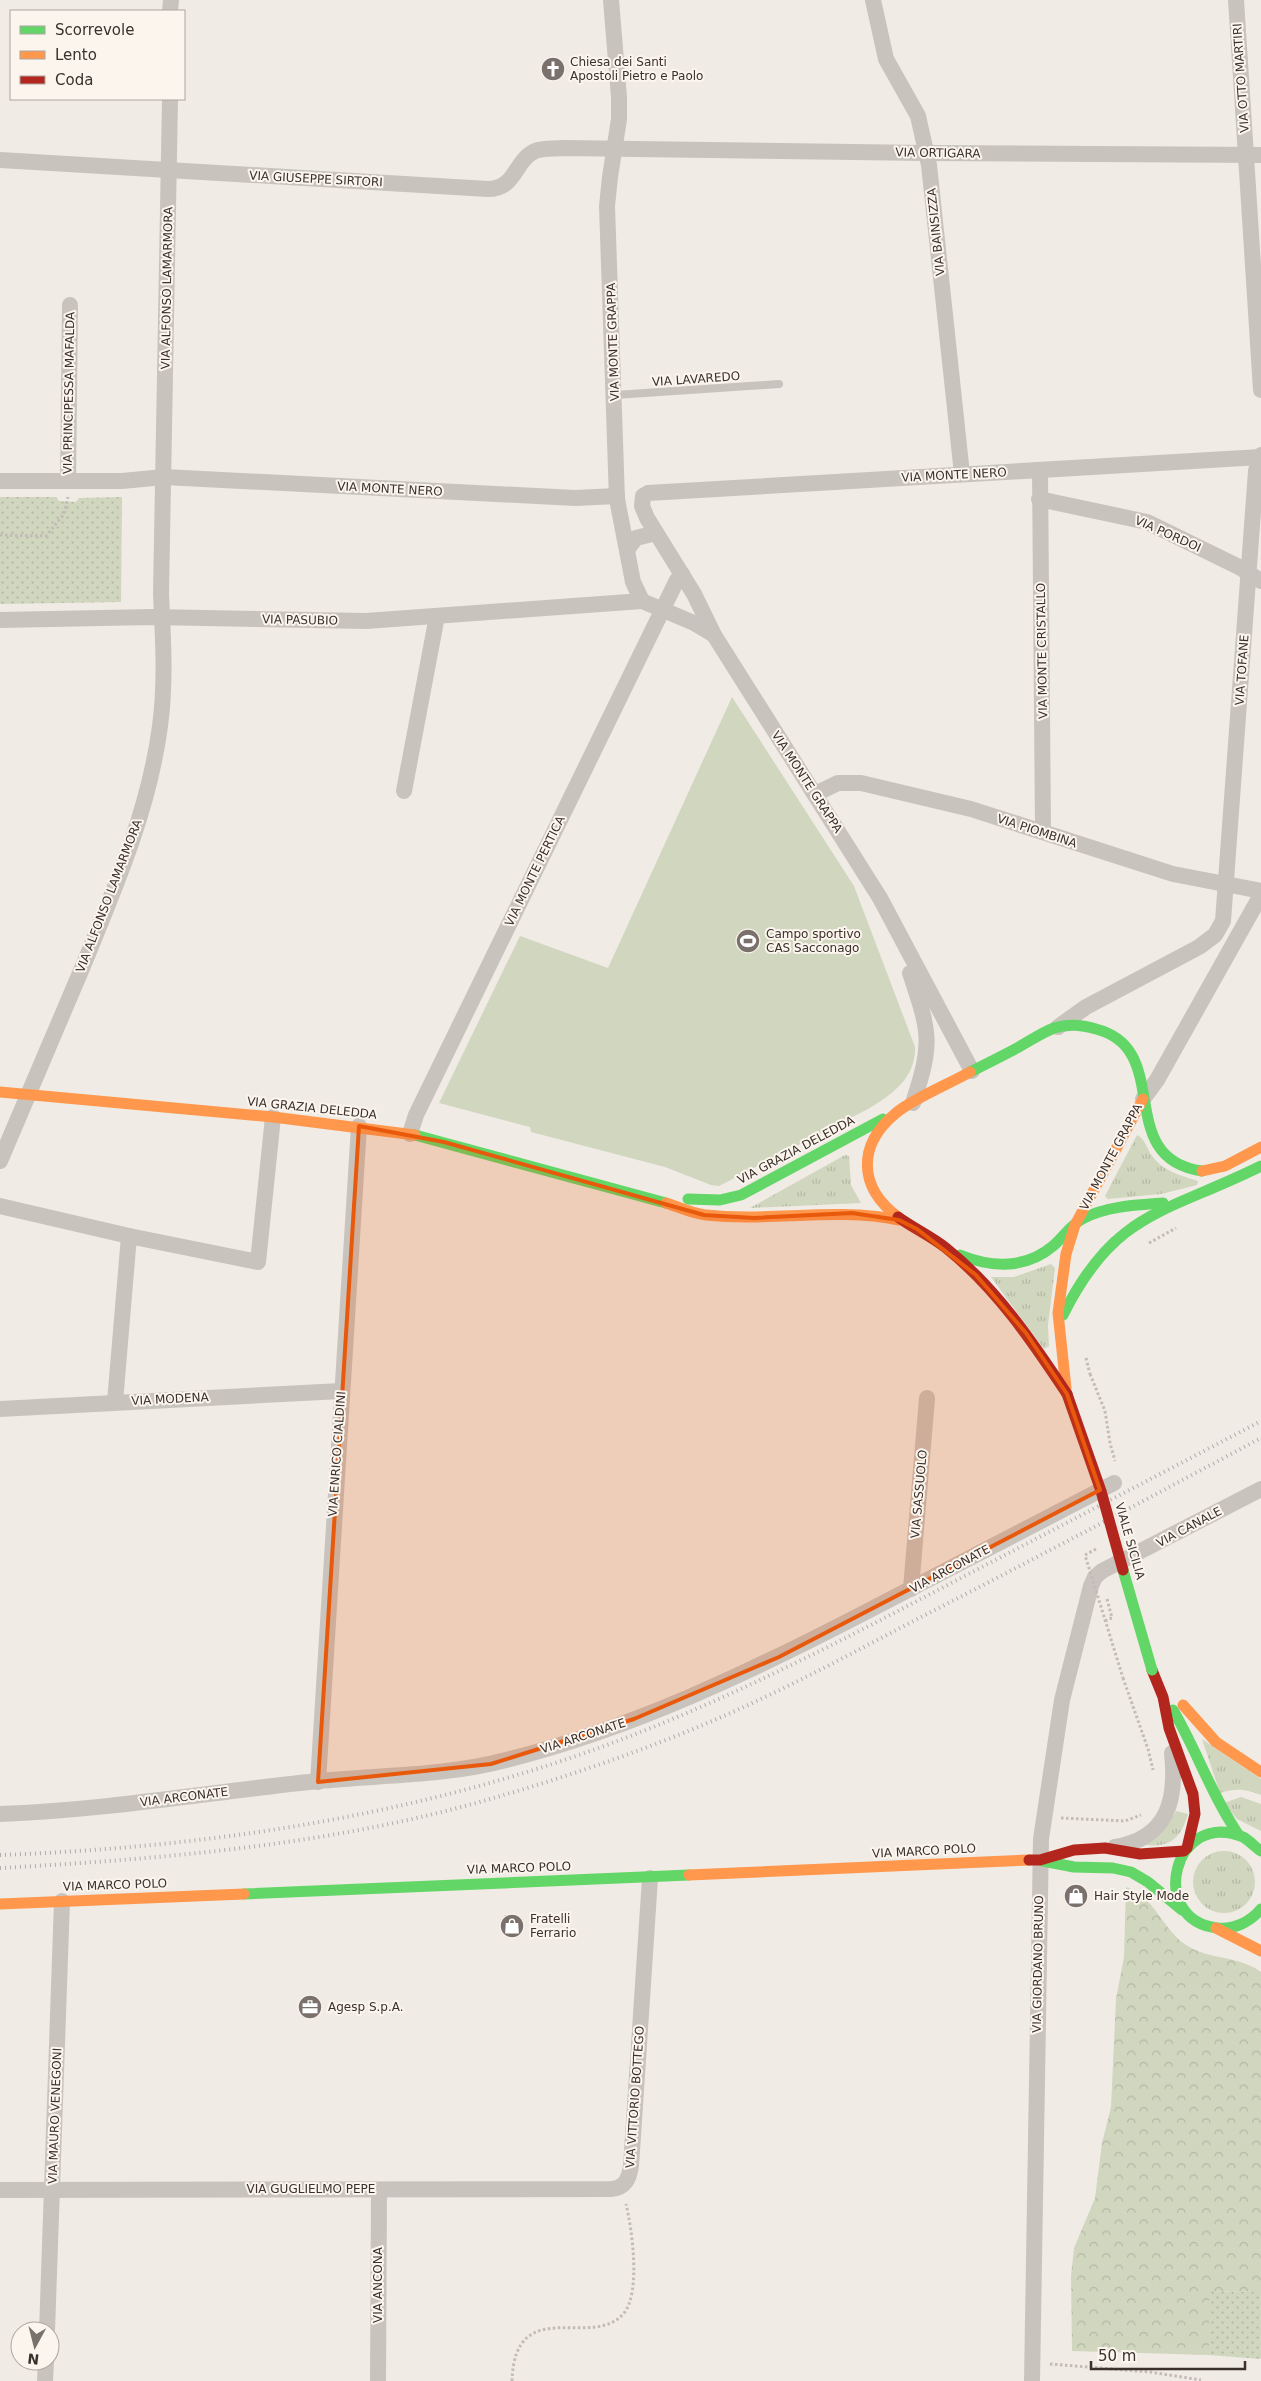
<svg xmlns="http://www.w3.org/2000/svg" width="1261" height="2381" viewBox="0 0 1261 2381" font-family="'DejaVu Sans',sans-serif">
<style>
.grass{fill:url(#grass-tufts)}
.forest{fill:url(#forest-crowns)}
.park{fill:url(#park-dots)}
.pitch{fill:#d1d6bf}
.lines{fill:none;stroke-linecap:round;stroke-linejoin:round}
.path{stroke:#c2bbb6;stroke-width:3;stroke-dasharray:2.5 2.5;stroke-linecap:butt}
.lane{stroke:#c9c3be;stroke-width:8}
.street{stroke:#c9c3be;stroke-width:16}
.fast{stroke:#63d668;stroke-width:11}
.slow{stroke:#ff974d;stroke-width:11}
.jam{stroke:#b3261e;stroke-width:11}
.rail{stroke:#b1aca8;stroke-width:4;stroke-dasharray:1 4;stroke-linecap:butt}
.path-bridge{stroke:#c2bbb6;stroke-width:3;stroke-dasharray:2.5 2.5;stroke-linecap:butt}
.fast-bridge{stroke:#63d668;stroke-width:11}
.jam-bridge{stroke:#b3261e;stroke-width:11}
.marked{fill:#e8590c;fill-opacity:0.2;stroke:#e8590c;stroke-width:4;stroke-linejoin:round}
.labels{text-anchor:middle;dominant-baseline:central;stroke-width:4;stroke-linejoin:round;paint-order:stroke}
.poi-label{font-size:12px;fill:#3b302b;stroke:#fbf5ee;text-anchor:start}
.street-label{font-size:12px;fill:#3b302b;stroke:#fbf5ee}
</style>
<defs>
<pattern id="grass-tufts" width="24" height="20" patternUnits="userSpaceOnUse" patternTransform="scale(1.25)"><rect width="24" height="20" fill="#d1d6bf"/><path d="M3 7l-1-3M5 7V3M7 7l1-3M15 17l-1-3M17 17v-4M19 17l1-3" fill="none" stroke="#b4b8a4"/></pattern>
<pattern id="forest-crowns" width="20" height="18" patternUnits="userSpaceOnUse" patternTransform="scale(1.25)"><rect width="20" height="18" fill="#d1d6bf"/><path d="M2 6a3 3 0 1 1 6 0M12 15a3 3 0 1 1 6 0" fill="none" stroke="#b4b8a4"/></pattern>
<pattern id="park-dots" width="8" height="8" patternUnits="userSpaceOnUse" patternTransform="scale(1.25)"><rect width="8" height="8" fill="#d1d6bf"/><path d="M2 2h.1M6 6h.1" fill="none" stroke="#b4b8a4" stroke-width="1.8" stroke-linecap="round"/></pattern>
</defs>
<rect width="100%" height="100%" fill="#f0ebe5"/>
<g class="grass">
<path d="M1137 1135C1145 1138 1147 1150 1153 1157 1163 1171 1182 1176 1198 1181L1197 1185 1161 1194 1108 1199 1105 1196Z"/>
<polygon points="845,1155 849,1156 851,1185 861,1203 750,1208"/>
<polygon points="1051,1264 1055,1268 1048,1325 1049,1346 1044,1349 991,1277 1014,1277"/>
<path d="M1202 1739 1261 1779V1795C1245 1789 1236 1788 1220 1793Z"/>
<polygon points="1241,1797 1261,1804 1261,1831 1237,1819 1224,1803"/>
<path d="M1176 1811 1188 1814C1181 1837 1171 1848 1146 1845L1168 1825Z"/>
<circle cx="1224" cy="1882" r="31"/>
</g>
<path class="forest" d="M1126 1887C1154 1896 1163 1930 1186 1945 1208 1960 1238 1955 1261 1972V2292L1209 2291V2355L1072 2351 1071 2276 1074 2248 1095 2198 1102 2143 1111 2107 1116 1999 1124 1957Z"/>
<g class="park">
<polygon points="0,497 56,497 59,501 76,502 79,498 122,497 121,602 0,604"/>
<polygon points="1209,2291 1261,2292 1261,2359 1209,2355"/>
</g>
<path class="pitch" d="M732 697 854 886 915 1047C916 1078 892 1095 868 1109L719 1186 711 1185 665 1167 531 1132 530 1127 439 1103 520 936 608 968Z"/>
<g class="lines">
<g class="path">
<polyline points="0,535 46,536 64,514 68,497"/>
<polyline points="1149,1243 1176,1228"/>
<polyline points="1086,1358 1090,1374"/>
<polyline points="1107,1599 1112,1618"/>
<polyline points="1105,1621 1114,1617"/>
<polyline points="1123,1678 1148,1749 1153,1770"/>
<polyline points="1061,1818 1125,1821 1141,1815"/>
<polyline points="1050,2364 1150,2372 1201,2380"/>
<path d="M512 2381C515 2292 593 2351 624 2313 641 2292 632 2229 626 2204"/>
</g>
<polyline class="lane" points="615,395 779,384"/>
<g class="street">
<polyline points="611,0 619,97 619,119 610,177 607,206 617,499 633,582 642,601 694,623 714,635"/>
<polyline points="873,0 886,59 918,116 929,165 962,474"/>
<polyline points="1236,0 1261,390"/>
<polyline points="170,11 171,0"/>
<path d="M0 160 488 189C516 189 514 161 535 151 543 148 554 149 563 148L926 153 1261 155"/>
<polyline points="1040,470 1043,832"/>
<polyline points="0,481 122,481 164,477 575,498 617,496"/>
<polyline points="68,481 70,305"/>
<polyline points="1039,499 1147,522 1239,567 1261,581"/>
<polyline points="627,550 636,538 656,533"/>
<polyline points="0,620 152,617 366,621 642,601"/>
<polyline points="404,791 437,616"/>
<polyline points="815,794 838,783 861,783 971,809 1173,874 1261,891"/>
<path d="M910 973C930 1033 933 1042 913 1103"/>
<polyline points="1058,1027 1086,1007 1199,947 1215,935 1223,921 1256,471 1261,455"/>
<polyline points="972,1071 880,898 714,635 694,594 647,518 642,506 643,496 648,493 1261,457"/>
<polyline points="1143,1099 1157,1080 1261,895"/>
<polyline points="410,1134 416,1115 677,580 682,574"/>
<path d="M0 1161C28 1096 55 1031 83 966 115 888 149 810 160 726 166 682 163 637 161 594L170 99"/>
<polyline points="0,1206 129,1236 258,1262 273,1117"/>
<polyline points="115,1402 129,1236"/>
<polyline points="0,1409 341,1391"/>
<polyline points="911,1589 927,1398"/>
<polyline points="318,1782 359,1126"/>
<path d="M0 1814C107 1810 212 1792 318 1781 380 1775 446 1776 506 1760 631 1729 748 1673 862 1614 946 1571 1030 1527 1114 1483"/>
<path d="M1115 1847C1168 1838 1177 1800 1172 1753"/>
<path d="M0 2190 611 2189C625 2188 629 2179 631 2166L650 1878"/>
<polyline points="47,2331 62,1901"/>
<polyline points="45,2381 46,2361"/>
<polyline points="378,2381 379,2190"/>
<polyline points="1032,2381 1041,1839 1062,1700 1091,1586 1095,1577 1102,1571 1261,1489"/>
</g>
<g class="fast">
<path d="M970 1072C986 1064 1002 1056 1017 1048 1030 1041 1041 1033 1054 1028 1067 1024 1083 1025 1096 1029 1175 1049 1112 1158 1202 1171"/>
<polyline points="415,1135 666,1203"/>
<polyline points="688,1199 720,1200 741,1195 883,1119"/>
<path d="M960 1255C992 1268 1026 1269 1053 1246 1064 1237 1071 1224 1084 1218 1108 1206 1137 1205 1163 1203"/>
<path d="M1063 1315C1115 1210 1167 1213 1261 1166"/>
<path d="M1173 1710C1197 1751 1211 1794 1238 1834"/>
<path d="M1261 1851C1255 1847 1249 1840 1243 1837 1173 1808 1147 1920 1217 1928 1234 1930 1250 1922 1261 1909"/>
<polyline points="1043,1861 1074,1867 1113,1868 1131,1872 1148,1882 1182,1910"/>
<polyline points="244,1894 689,1875"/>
</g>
<g class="slow">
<polyline points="0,1092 273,1117 415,1135"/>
<polyline points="1202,1171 1225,1166 1261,1147"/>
<path d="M666 1203C679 1207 693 1214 706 1215 771 1222 835 1207 899 1220"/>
<path d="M898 1217C858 1187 857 1145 896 1113 914 1098 949 1084 970 1072"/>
<polyline points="1066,1388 1058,1313 1066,1254 1075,1225 1143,1099"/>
<polyline points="1183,1705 1216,1742 1261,1772"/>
<polyline points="689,1875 1029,1860"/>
<polyline points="0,1904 244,1894"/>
<polyline points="1216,1928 1261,1951"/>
</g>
<g class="jam">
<path d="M898 1217C913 1228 931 1236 946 1248 996 1288 1032 1341 1067 1394"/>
<polyline points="1152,1670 1163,1697 1169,1728 1193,1794 1195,1814 1187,1848"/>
<polyline points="1029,1860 1040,1860 1074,1850 1105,1848 1140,1854 1184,1851"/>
</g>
<g class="rail">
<path d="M0 1855C194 1848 389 1820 573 1757 699 1714 818 1653 936 1591 1045 1534 1153 1478 1261 1421"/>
<path d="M0 1868C160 1859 321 1846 476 1803 558 1780 641 1752 719 1718 791 1687 861 1648 931 1612 1042 1555 1151 1497 1261 1438"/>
</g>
<g class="path-bridge">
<polyline points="1090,1374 1105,1411 1110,1443 1115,1461"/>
<polyline points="1096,1549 1085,1555 1123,1678"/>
</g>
<polyline class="fast-bridge" points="1123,1570 1152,1670"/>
<polyline class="jam-bridge" points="1067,1394 1101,1491 1123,1570"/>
</g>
<path class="marked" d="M359 1126 444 1142 704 1215 754 1218 852 1213 899 1220 917 1229 976 1275 1026 1333 1067 1394 1100 1490 779 1657 634 1719 491 1764 318 1782Z"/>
<defs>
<g id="church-disc" transform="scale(1.25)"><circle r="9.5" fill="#7a716c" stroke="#fbf5ee"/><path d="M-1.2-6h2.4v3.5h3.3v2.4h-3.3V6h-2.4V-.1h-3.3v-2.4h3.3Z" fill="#fff"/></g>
<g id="stadium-disc" transform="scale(1.25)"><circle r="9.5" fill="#7a716c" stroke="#fbf5ee"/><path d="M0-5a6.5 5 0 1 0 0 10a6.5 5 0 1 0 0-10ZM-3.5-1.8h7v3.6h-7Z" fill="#fff"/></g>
<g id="shop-disc" transform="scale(1.25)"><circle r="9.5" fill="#7a716c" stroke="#fbf5ee"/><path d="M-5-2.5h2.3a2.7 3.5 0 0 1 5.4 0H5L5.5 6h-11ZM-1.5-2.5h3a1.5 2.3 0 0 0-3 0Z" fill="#fff"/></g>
<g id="office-disc" transform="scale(1.25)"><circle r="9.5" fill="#7a716c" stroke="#fbf5ee"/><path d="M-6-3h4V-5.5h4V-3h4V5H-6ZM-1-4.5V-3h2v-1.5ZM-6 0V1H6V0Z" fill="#fff"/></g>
</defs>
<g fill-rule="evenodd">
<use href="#church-disc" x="553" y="69"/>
<use href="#stadium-disc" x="748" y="941"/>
<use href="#shop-disc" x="1076" y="1896"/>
<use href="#shop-disc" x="512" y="1926"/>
<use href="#office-disc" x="310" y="2007"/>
</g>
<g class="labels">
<g class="poi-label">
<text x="570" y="62">Chiesa dei Santi<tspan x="570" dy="14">Apostoli Pietro e Paolo</tspan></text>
<text x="766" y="934">Campo sportivo<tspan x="766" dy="14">CAS Sacconago</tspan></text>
<text x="1094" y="1896">Hair Style Mode</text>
<text x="530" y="1919">Fratelli<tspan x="530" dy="14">Ferrario</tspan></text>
<text x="328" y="2007">Agesp S.p.A.</text>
</g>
<g class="street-label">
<text transform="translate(1241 78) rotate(-94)">VIA OTTO MARTIRI</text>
<text transform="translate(938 153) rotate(1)">VIA ORTIGARA</text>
<text transform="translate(316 179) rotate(3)">VIA GIUSEPPE SIRTORI</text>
<text transform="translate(936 232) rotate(-96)">VIA BAINSIZZA</text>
<text transform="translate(167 288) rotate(-89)">VIA ALFONSO LAMARMORA</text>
<text transform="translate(613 342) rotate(-92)">VIA MONTE GRAPPA</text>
<text transform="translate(696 379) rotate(-4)">VIA LAVAREDO</text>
<text transform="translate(69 393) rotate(-89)">VIA PRINCIPESSA MAFALDA</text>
<text transform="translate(954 475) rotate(-3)">VIA MONTE NERO</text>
<text transform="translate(390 489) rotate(3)">VIA MONTE NERO</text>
<text transform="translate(1168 534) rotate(24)">VIA PORDOI</text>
<text transform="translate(300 620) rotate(1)">VIA PASUBIO</text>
<text transform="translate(1042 651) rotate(-91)">VIA MONTE CRISTALLO</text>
<text transform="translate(1242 670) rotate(-86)">VIA TOFANE</text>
<text transform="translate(807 782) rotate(57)">VIA MONTE GRAPPA</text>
<text transform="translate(1037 831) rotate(18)">VIA PIOMBINA</text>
<text transform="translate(535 871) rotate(-64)">VIA MONTE PERTICA</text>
<text transform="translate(109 896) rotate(-69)">VIA ALFONSO LAMARMORA</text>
<text transform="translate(312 1108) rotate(6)">VIA GRAZIA DELEDDA</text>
<text transform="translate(796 1150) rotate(-28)">VIA GRAZIA DELEDDA</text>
<text transform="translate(1111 1157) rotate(-62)">VIA MONTE GRAPPA</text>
<text transform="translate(170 1399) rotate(-3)">VIA MODENA</text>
<text transform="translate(337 1454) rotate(-86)">VIA ENRICO CIALDINI</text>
<text transform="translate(919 1494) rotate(-85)">VIA SASSUOLO</text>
<text transform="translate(1189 1527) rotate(-28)">VIA CANALE</text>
<text transform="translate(1130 1541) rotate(74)">VIALE SICILIA</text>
<text transform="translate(950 1569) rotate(-28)">VIA ARCONATE</text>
<text transform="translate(583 1736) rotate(-18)">VIA ARCONATE</text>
<text transform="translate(184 1797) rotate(-7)">VIA ARCONATE</text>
<text transform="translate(924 1851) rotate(-3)">VIA MARCO POLO</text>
<text transform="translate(519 1868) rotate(-2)">VIA MARCO POLO</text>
<text transform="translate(115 1885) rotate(-2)">VIA MARCO POLO</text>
<text transform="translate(1038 1964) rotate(-89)">VIA GIORDANO BRUNO</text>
<text transform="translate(635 2097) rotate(-86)">VIA VITTORIO BOTTEGO</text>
<text transform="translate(55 2116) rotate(-88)">VIA MAURO VENEGONI</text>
<text x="311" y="2189">VIA GUGLIELMO PEPE</text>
<text transform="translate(378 2285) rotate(-90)">VIA ANCONA</text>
</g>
</g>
<rect x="10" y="10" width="175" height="90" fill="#fbf5ee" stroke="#aea6a0"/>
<rect x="20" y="26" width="25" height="8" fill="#63d668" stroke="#aea6a0"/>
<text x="55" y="35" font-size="15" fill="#3b302b">Scorrevole</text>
<rect x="20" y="51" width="25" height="8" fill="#ff974d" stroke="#aea6a0"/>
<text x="55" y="60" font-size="15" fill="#3b302b">Lento</text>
<rect x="20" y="76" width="25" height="8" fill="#b3261e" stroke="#aea6a0"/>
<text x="55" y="85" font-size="15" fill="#3b302b">Coda</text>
<g transform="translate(35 2346) rotate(187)"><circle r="24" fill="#fbf5ee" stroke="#aea6a0"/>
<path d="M0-4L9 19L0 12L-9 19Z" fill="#7a716c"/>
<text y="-8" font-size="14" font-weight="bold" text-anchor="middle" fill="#3b302b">N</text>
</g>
<path d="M1091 2361v8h154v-8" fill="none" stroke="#3b302b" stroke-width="2.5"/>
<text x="1098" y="2361" font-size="15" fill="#3b302b" stroke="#fbf5ee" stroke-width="4" paint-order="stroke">50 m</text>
</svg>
